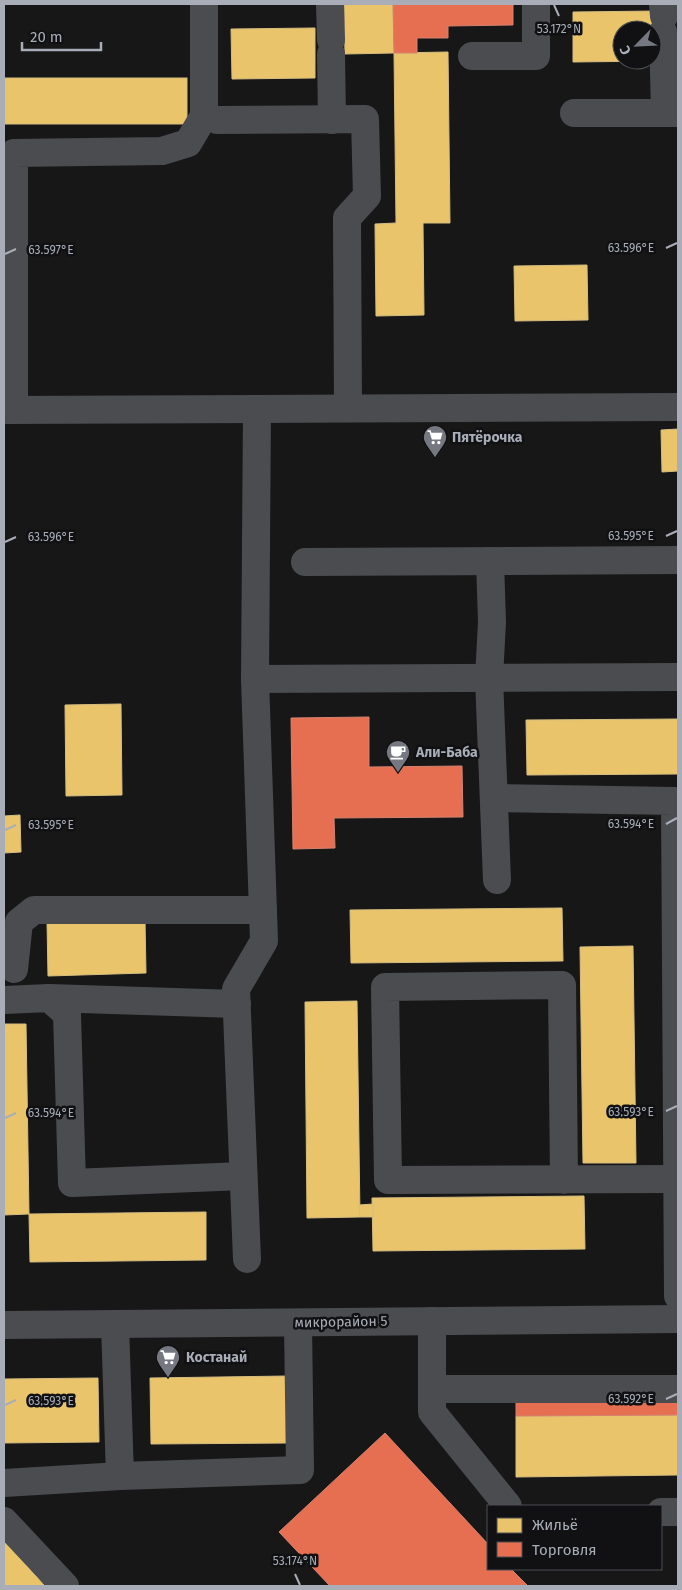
<svg xmlns="http://www.w3.org/2000/svg" width="682" height="1590" viewBox="0 0 682 1590" font-family="'Fira Sans',sans-serif">
<style>
.homes{fill:#e9c46a;stroke:#d6bd81;fill-rule:evenodd}
.shops{fill:#e76f51;stroke:#d48270}
.lines{fill:none;stroke-linecap:round;stroke-linejoin:round}
.minor{stroke:#4b4c50;stroke-width:28}
.ticks{fill:none;stroke:#a8adb8;stroke-width:2}
.labels{text-anchor:middle;dominant-baseline:central;stroke-width:5;stroke-linejoin:round;paint-order:stroke}
.poi-label{font-size:14px;font-weight:bold;fill:#a8adb8;stroke:#111113;text-anchor:start}
.street-label{font-size:14px;fill:#a8adb8;stroke:#111113}
.ticks-label{font-size:12px;text-anchor:middle;fill:#a8adb8;stroke:#111113;stroke-width:5;stroke-linejoin:round;paint-order:stroke}
</style>
<rect width="100%" height="100%" fill="#171717"/>
<g class="homes">
<polygon points="344,4 393,4 394,53 345,54"/>
<path d="M656 11 657 61 573 62V12ZM622 30H652V60H622Z"/>
<polygon points="315,28 315,78 232,79 231,29"/>
<polygon points="448,52 450,223 423,223 424,315 376,316 375,224 396,223 394,53"/>
<rect x="4" y="78" width="183" height="46"/>
<polygon points="587,265 588,320 515,321 514,266"/>
<polygon points="678,429 678,471 662,472 661,430"/>
<polygon points="121,704 122,795 66,796 65,705"/>
<polygon points="678,719 678,774 527,775 526,720"/>
<polygon points="20,815 21,852 4,853 4,816"/>
<polygon points="562,908 563,961 351,963 350,910"/>
<polygon points="145,920 146,973 48,976 47,922"/>
<polygon points="633,946 636,1163 583,1163 580,947"/>
<polygon points="357,1001 360,1217 307,1218 305,1002"/>
<polygon points="4,1024 26,1024 29,1214 4,1215"/>
<polygon points="584,1196 585,1249 373,1251 372,1198"/>
<polygon points="373,1204 373,1217 360,1217 359,1205"/>
<polygon points="206,1212 206,1260 30,1262 29,1214"/>
<polygon points="288,1376 289,1443 151,1444 150,1378"/>
<polygon points="98,1378 99,1442 4,1443 4,1379"/>
<polygon points="678,1415 678,1475 516,1477 516,1416"/>
<polygon points="4,1540 45,1586 4,1586"/>
</g>
<g class="shops">
<polygon points="393,4 513,4 513,25 448,26 448,38 417,38 417,53 394,53"/>
<polygon points="369,717 369,767 462,766 463,817 334,818 335,848 293,849 291,718"/>
<polygon points="678,1399 678,1415 516,1416 516,1400"/>
<polygon points="385,1433 488,1544 488,1569 511,1569 528,1586 330,1586 279,1532"/>
</g>
<g class="lines">
<g class="minor">
<polyline points="330,4 331,40"/>
<polyline points="663,4 664,16"/>
<polyline points="663,32 665,113"/>
<polyline points="331,54 332,120"/>
<polyline points="472,56 536,56 536,4"/>
<polyline points="574,113 678,113"/>
<polyline points="217,120 365,119 367,196 347,218 348,407"/>
<polyline points="4,410 678,407"/>
<polyline points="14,410 14,153 162,151 188,143 204,116 204,4"/>
<polyline points="490,561 492,622 489,678 497,880"/>
<polyline points="305,562 678,560"/>
<polyline points="255,679 678,677"/>
<polyline points="495,798 675,801 678,1296"/>
<polyline points="14,969 19,922 34,910 263,910"/>
<polyline points="49,998 237,1004"/>
<polyline points="4,1000 49,998 67,1014 72,1183 243,1176"/>
<polyline points="564,1180 562,985 385,987 388,1180 678,1179"/>
<polyline points="247,1259 236,989 264,941 255,679 257,409"/>
<polyline points="432,1321 432,1412 508,1506"/>
<polyline points="115,1324 120,1476 300,1470 298,1323"/>
<polyline points="4,1325 678,1319"/>
<polyline points="432,1389 678,1389"/>
<polyline points="4,1483 120,1476"/>
<polyline points="661,1512 678,1512"/>
<polyline points="4,1521 65,1586"/>
</g>
</g>
<path class="ticks" d="M554 5 559 16M666 248 677 243M5 254 16 249M666 536 677 531M5 542 16 537M666 824 677 818M5 830 16 825M666 1111 677 1106M5 1118 16 1113M666 1399 677 1394M5 1405 16 1400M295 1574 300 1585"/>
<defs>
<g id="supermarket-pin" transform="scale(1.25)"><path d="M0 17L-7.5 6A9.5 9.5 0 1 1 7.5 6Z" fill="#757880" stroke="#111113"/><path d="M-6-5.5h2.5l.6 2H6L4.5 2H-2.5L-4.4-4H-6ZM-1.5 3.2a1.3 1.3 0 1 0 .1 0ZM3 3.2a1.3 1.3 0 1 0 .1 0Z" fill="#fff"/></g>
<g id="cafe-pin" transform="scale(1.25)"><path d="M0 17L-7.5 6A9.5 9.5 0 1 1 7.5 6Z" fill="#757880" stroke="#111113"/><path d="M-5.5-4.5H6V0H3Q3 3.5 0 3.5H-2.5Q-5.5 3.5-5.5 0ZM3-3.2v2h1.7v-2ZM-6 4.5H4V6H-6Z" fill="#fff"/></g>
</defs>
<g fill-rule="evenodd">
<use href="#supermarket-pin" x="435" y="437"/>
<use href="#cafe-pin" x="398" y="752"/>
<use href="#supermarket-pin" x="168" y="1357"/>
</g>
<g class="labels">
<g class="poi-label">
<text x="452" y="437">Пятёрочка</text>
<text x="416" y="752">Али-Баба</text>
<text x="186" y="1357">Костанай</text>
</g>
<g class="street-label">
<text transform="translate(341 1322) rotate(-1)">микрорайон 5</text>
</g>
</g>
<g class="ticks-label">
<text x="559" y="33">53.172°N</text>
<text x="631" y="252">63.596°E</text>
<text x="51" y="254">63.597°E</text>
<text x="631" y="540">63.595°E</text>
<text x="51" y="541">63.596°E</text>
<text x="631" y="828">63.594°E</text>
<text x="51" y="829">63.595°E</text>
<text x="631" y="1116">63.593°E</text>
<text x="51" y="1117">63.594°E</text>
<text x="631" y="1403">63.592°E</text>
<text x="51" y="1405">63.593°E</text>
<text x="295" y="1565">53.174°N</text>
</g>
<rect width="682" height="1590" fill="none" stroke="#a8adb8" stroke-width="10"/>
<rect x="487" y="1505" width="175" height="65" fill="#111113" stroke="#4d4f55"/>
<rect x="497" y="1518" width="25" height="15" fill="#e9c46a" stroke="#4d4f55"/>
<text x="532" y="1530" font-size="15" fill="#a8adb8">Жильё</text>
<rect x="497" y="1542" width="25" height="15" fill="#e76f51" stroke="#4d4f55"/>
<text x="532" y="1555" font-size="15" fill="#a8adb8">Торговля</text>
<g transform="translate(637 45) rotate(246)"><circle r="24" fill="#111113" stroke="#4d4f55"/>
<path d="M0-4L9 19L0 12L-9 19Z" fill="#757880"/>
<text y="-8" font-size="14" font-weight="bold" text-anchor="middle" fill="#a8adb8">С</text>
</g>
<path d="M22 42v8h79v-8" fill="none" stroke="#a8adb8" stroke-width="2.5"/>
<text x="30" y="42" font-size="15" fill="#a8adb8" stroke="#111113" stroke-width="4" paint-order="stroke">20 m</text>
</svg>
